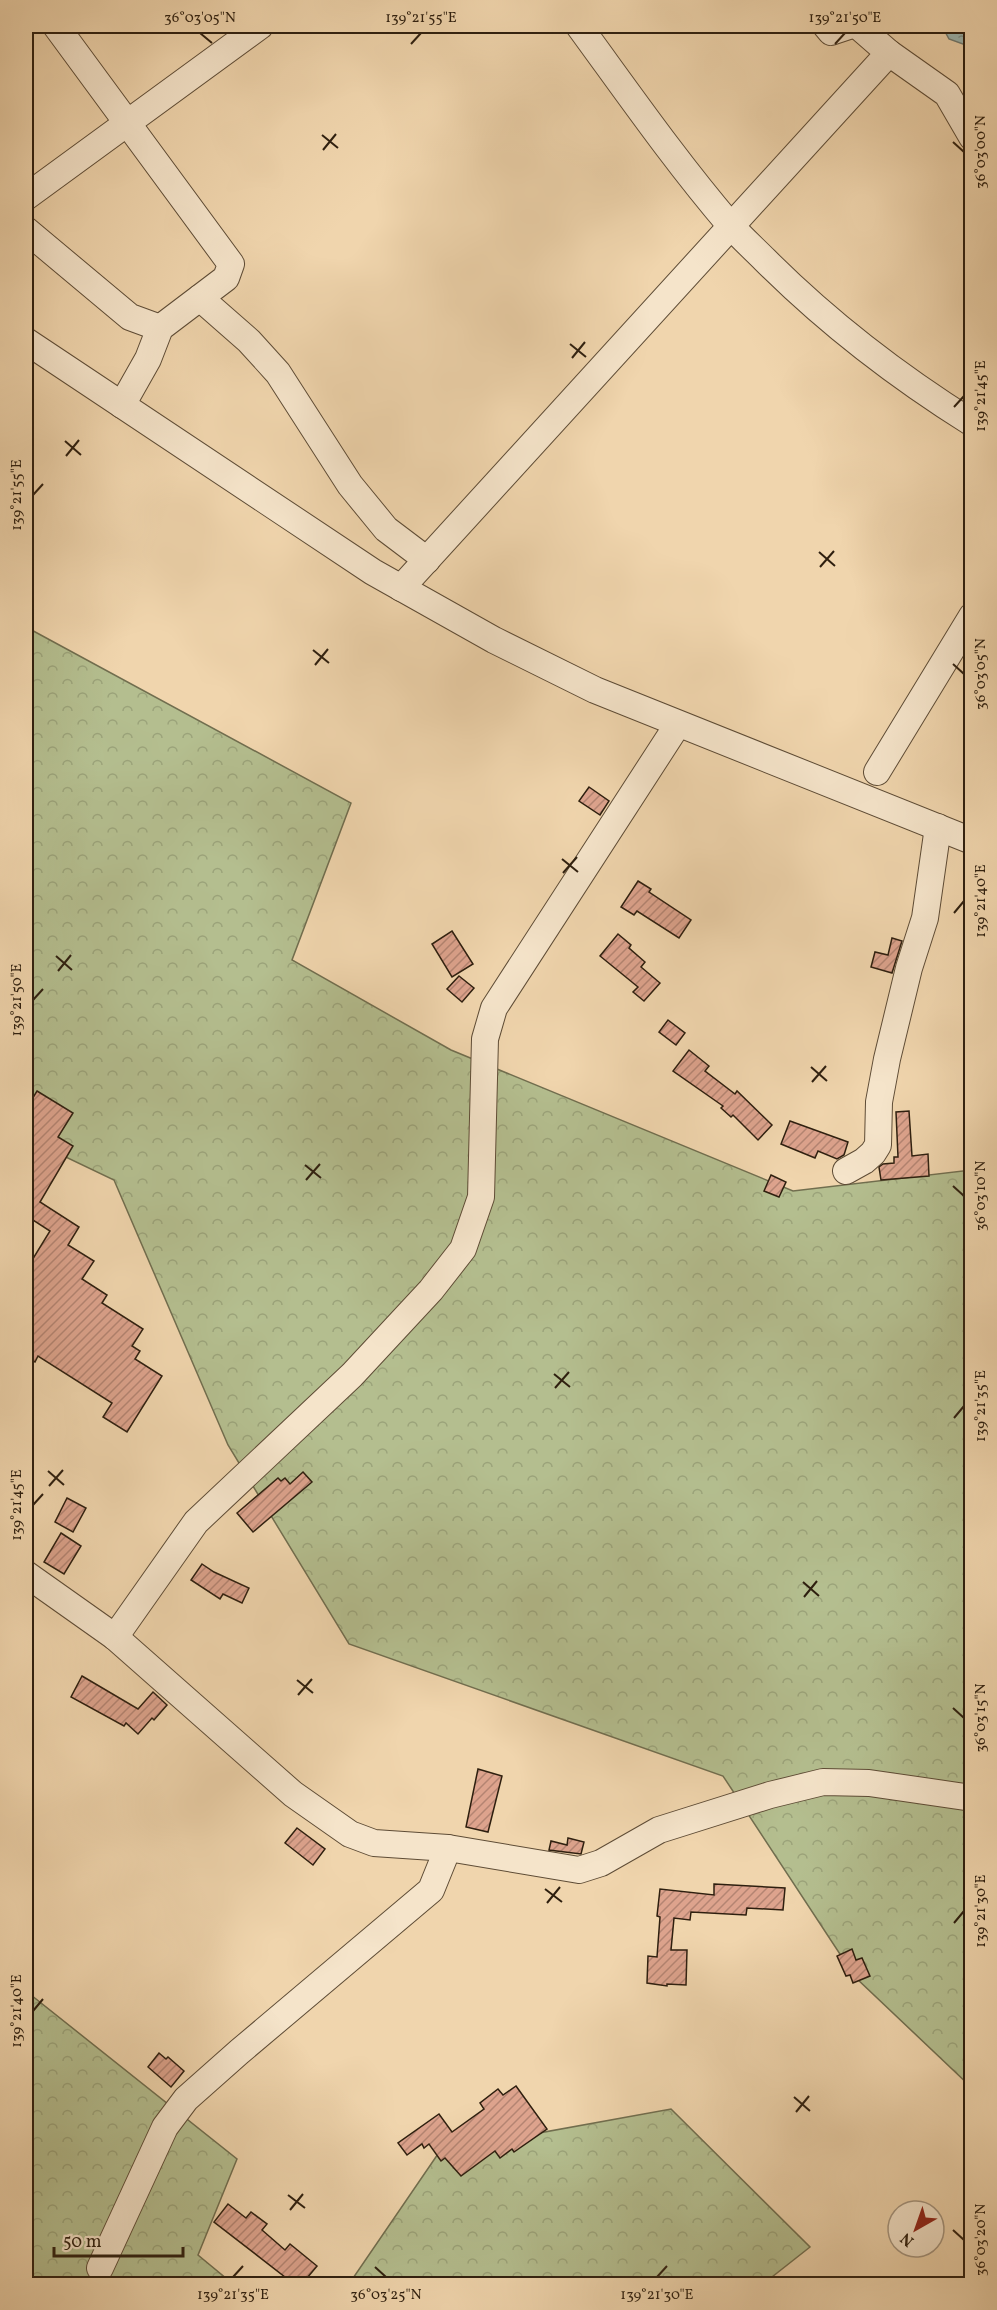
<svg xmlns="http://www.w3.org/2000/svg" width="997" height="2310" viewBox="0 0 997 2310" font-family="Vollkorn,serif">
<style>
.forest{fill:url(#forest-crowns);stroke:#716e4f;stroke-width:1.5}
.water{fill:url(#water-ripples);stroke:#707a71;stroke-width:1.5}
.building{fill:url(#building-hatch);stroke:#2e1f0f;stroke-width:1.5}
.lines{fill:none;stroke-linecap:round;stroke-linejoin:round}
.minor-casing{stroke:#5e4c36;stroke-width:28}
.minor{stroke:#f5e4ca;stroke-width:26}
.ticks{fill:none;stroke:#2e1f0f;stroke-width:2}
.neatline{fill:none;stroke:#2e1f0f;stroke-width:2}
.ticks-label{font-size:15px;text-anchor:middle;fill:#2e1f0f}
</style>
<defs>
<pattern id="forest-crowns" width="20" height="18" patternUnits="userSpaceOnUse" patternTransform="scale(1.5)"><rect width="20" height="18" fill="#b4be8f"/><path d="M2 6a3 3 0 1 1 6 0M12 15a3 3 0 1 1 6 0" fill="none" stroke="#9ba37a"/></pattern>
<pattern id="water-ripples" width="26" height="14" patternUnits="userSpaceOnUse" patternTransform="scale(1.5)"><rect width="26" height="14" fill="#9cb7b2"/><path d="M2 4q2-2 4 0t4 0M15 11q2-2 4 0t4 0" fill="none" stroke="#80948f"/></pattern>
<pattern id="building-hatch" width="6" height="6" patternUnits="userSpaceOnUse" patternTransform="scale(1.5)"><rect width="6" height="6" fill="#dda38d"/><path d="M-1 1l2-2M0 6l6-6M5 7l2-2" fill="none" stroke="#b48472"/></pattern>
</defs>
<rect width="100%" height="100%" fill="#f0d5ad"/>
<filter id="stains"><feTurbulence type="fractalNoise" baseFrequency=".00333" numOctaves="4"/><feColorMatrix values="0 0 0 0 .2 0 0 0 0 .09 0 0 0 0 .02 0 0 0 .5 -.17"/></filter>
<radialGradient id="worn" r=".72"><stop offset=".6" stop-color="#630" stop-opacity="0"/><stop offset="1" stop-color="#630" stop-opacity=".3"/></radialGradient>
<g class="forest">
<polygon points="26,627 351,803 292,960 451,1050 793,1191 971,1170 971,2087 855,1977 723,1776 349,1644 228,1445 114,1180 26,1138"/>
<polygon points="26,1991 237,2159 198,2255 233,2284 26,2284"/>
<polygon points="671,2109 810,2247 763,2284 349,2284 440,2151"/>
</g>
<polygon class="water" points="942,26 971,26 971,47 949,39"/>
<g class="building">
<polygon points="589,787 609,801 600,815 579,801"/>
<polygon points="638,881 651,889 649,892 691,920 679,938 637,911 634,915 621,907"/>
<polygon points="452,931 473,964 452,977 432,944"/>
<polygon points="618,934 631,945 629,948 645,962 641,967 660,983 644,1001 633,992 638,987 600,956"/>
<polygon points="892,938 902,941 892,973 871,967 875,952 888,955"/>
<polygon points="459,976 474,988 462,1002 447,989"/>
<polygon points="668,1020 685,1033 676,1045 659,1032"/>
<polygon points="689,1050 709,1066 705,1071 735,1094 737,1091 772,1125 758,1140 733,1115 731,1117 721,1108 723,1106 673,1071"/>
<polygon points="37,1091 73,1113 58,1137 73,1146 40,1202 79,1227 68,1245 94,1261 82,1279 107,1295 102,1303 143,1329 132,1346 140,1351 135,1359 162,1376 127,1432 103,1417 112,1403 38,1356 35,1362 26,1357 26,1270 50,1231 30,1218 26,1224 26,1109"/>
<polygon points="909,1111 912,1156 928,1154 929,1176 881,1180 879,1167 883,1164 894,1163 894,1157 898,1157 896,1112"/>
<polygon points="790,1121 848,1142 844,1155 837,1159 818,1151 815,1158 781,1144"/>
<polygon points="771,1175 786,1182 779,1197 764,1191"/>
<polygon points="303,1472 312,1482 253,1532 237,1513 278,1478 281,1481 285,1478 290,1484"/>
<polygon points="67,1498 86,1508 73,1532 55,1522"/>
<polygon points="61,1533 81,1546 64,1574 44,1562"/>
<polygon points="202,1564 214,1572 249,1588 242,1603 223,1594 220,1599 191,1580"/>
<polygon points="82,1676 138,1709 153,1692 167,1705 154,1720 152,1718 138,1734 126,1723 124,1726 71,1697"/>
<polygon points="478,1769 502,1776 488,1832 466,1827"/>
<polygon points="297,1828 325,1849 313,1865 285,1843"/>
<polygon points="568,1838 584,1842 581,1854 549,1850 551,1841 567,1845"/>
<polygon points="714,1884 785,1888 783,1910 747,1908 746,1915 691,1912 690,1920 674,1918 671,1950 687,1950 686,1985 667,1984 667,1986 647,1983 648,1956 657,1957 660,1917 657,1916 660,1889 714,1895"/>
<polygon points="852,1949 856,1960 862,1958 870,1976 853,1983 850,1975 846,1976 837,1956"/>
<polygon points="159,2053 166,2059 168,2057 184,2071 171,2087 148,2067"/>
<polygon points="516,2086 547,2129 514,2152 512,2149 500,2158 495,2151 461,2176 445,2158 441,2161 429,2144 424,2148 422,2144 407,2155 398,2143 439,2114 452,2132 484,2109 480,2103 498,2089 503,2095"/>
<polygon points="228,2204 246,2218 251,2212 267,2224 262,2230 285,2250 290,2244 317,2266 302,2284 294,2284 214,2222"/>
</g>
<g class="lines">
<g class="minor-casing">
<g id="minor">
<polyline points="56,26 231,264 226,278 160,328 148,359 122,405"/>
<path d="M579 26C628 93 676 162 730 225 741 237 754 249 765 260 828 323 897 376 972 423"/>
<polyline points="826,26 831,32 849,26"/>
<polyline points="858,26 889,53 947,94 972,137"/>
<polyline points="26,197 260,26"/>
<polyline points="26,230 130,317 160,328"/>
<polyline points="200,298 249,341 278,373 350,485 386,529 427,560"/>
<polyline points="26,341 373,572 494,640 595,690 972,841"/>
<polyline points="401,588 889,53"/>
<polyline points="877,772 972,616"/>
<polyline points="846,1171 864,1161 873,1153 878,1145 879,1102 887,1059 909,968 925,918 938,827"/>
<polyline points="26,1574 115,1637 293,1794 350,1834 374,1843 448,1848 579,1870 601,1863 659,1830 770,1795 823,1782 869,1783 972,1798"/>
<polyline points="115,1637 196,1522 352,1375 431,1290 463,1249 481,1197 485,1039 494,1008 678,724"/>
<polyline points="100,2268 165,2127 186,2099 239,2052 431,1890 448,1848"/>
</g>
</g>
<use href="#minor" class="minor"/>
</g>
<path class="ticks" d="M200 33 212 43M411 44 421 33M835 44 845 33M322 135 338 148M953 142 964 152M323 150 336 134M570 344 586 357M572 358 585 342M954 407 964 396M65 441 81 455M66 456 79 440M33 495 43 484M819 552 835 566M820 567 834 551M313 650 329 663M953 664 964 674M315 665 328 649M562 859 578 872M563 873 577 857M954 913 964 901M56 956 72 970M58 971 71 955M33 1000 43 989M811 1067 827 1081M812 1082 826 1066M305 1165 321 1178M306 1180 320 1164M953 1186 964 1196M554 1374 570 1387M555 1388 569 1372M954 1418 964 1406M48 1471 64 1485M49 1486 63 1470M33 1505 43 1494M803 1582 819 1596M804 1597 817 1581M297 1680 313 1693M298 1695 312 1679M953 1708 964 1718M545 1889 562 1902M547 1903 560 1887M954 1923 964 1911M33 2011 43 1999M794 2097 810 2111M796 2112 809 2096M288 2195 305 2208M290 2210 303 2194M953 2230 964 2240M375 2267 386 2277M233 2277 243 2266M657 2277 667 2266"/>
<rect width="997" height="2310" fill="none" stroke="#f0d5ad" stroke-width="66"/>
<g transform="translate(916 2229) rotate(220)"><circle r="28" fill="#f5e4ca" stroke="#a5957f" stroke-width="1.5"/>
<path d="M0-4.5L10 22L0 15L-10 22Z" fill="#8f2418"/>
<text y="-9" font-size="16" font-weight="bold" text-anchor="middle" fill="#2e1f0f">N</text>
</g>
<path d="M54 2247v9h129v-9" fill="none" stroke="#2e1f0f" stroke-width="3"/>
<text x="63" y="2247" font-size="18" fill="#2e1f0f" stroke="#f5e4ca" stroke-width="4.5" paint-order="stroke">50 m</text>
<rect x="33" y="33" width="931" height="2244" class="neatline"/>
<g class="ticks-label">
<text x="200" y="22">36°03'05"N</text>
<text x="421" y="22">139°21'55"E</text>
<text x="845" y="22">139°21'50"E</text>
<text transform="translate(980 152) rotate(-90)" y="5">36°03'00"N</text>
<text transform="translate(980 396) rotate(-90)" y="5">139°21'45"E</text>
<text transform="translate(16 495) rotate(-90)" y="5">139°21'55"E</text>
<text transform="translate(980 674) rotate(-90)" y="5">36°03'05"N</text>
<text transform="translate(980 901) rotate(-90)" y="5">139°21'40"E</text>
<text transform="translate(16 1000) rotate(-90)" y="5">139°21'50"E</text>
<text transform="translate(980 1196) rotate(-90)" y="5">36°03'10"N</text>
<text transform="translate(980 1406) rotate(-90)" y="5">139°21'35"E</text>
<text transform="translate(16 1505) rotate(-90)" y="5">139°21'45"E</text>
<text transform="translate(980 1718) rotate(-90)" y="5">36°03'15"N</text>
<text transform="translate(980 1911) rotate(-90)" y="5">139°21'30"E</text>
<text transform="translate(16 2011) rotate(-90)" y="5">139°21'40"E</text>
<text transform="translate(980 2240) rotate(-90)" y="5">36°03'20"N</text>
<text x="233" y="2299">139°21'35"E</text>
<text x="386" y="2299">36°03'25"N</text>
<text x="657" y="2299">139°21'30"E</text>
</g>
<rect width="100%" height="100%" filter="url(#stains)"/>
<rect width="100%" height="100%" fill="url(#worn)"/>
</svg>
